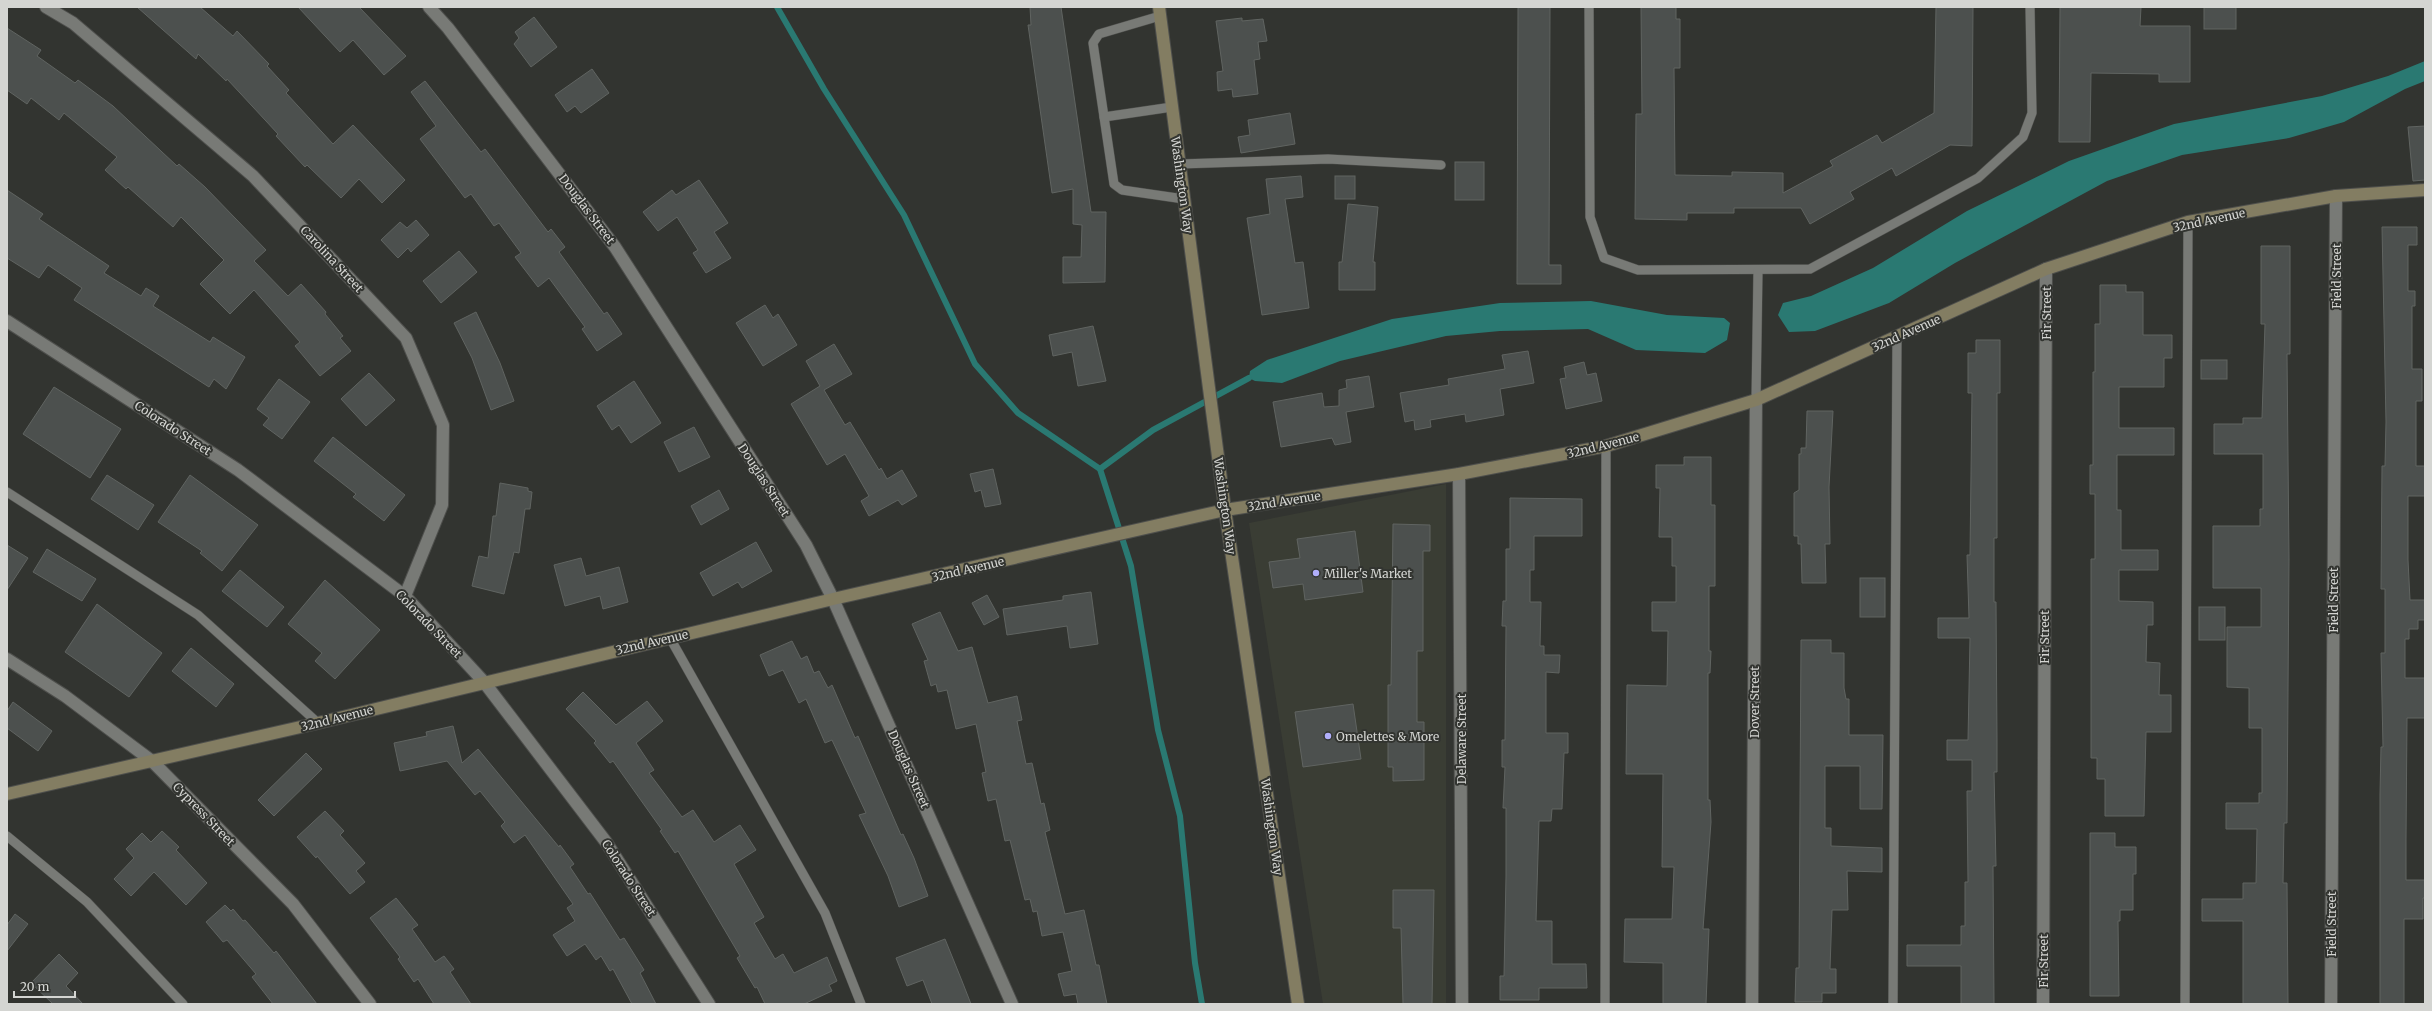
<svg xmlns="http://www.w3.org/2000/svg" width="2432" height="1011" viewBox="0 0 2432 1011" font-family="Merriweather,serif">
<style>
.built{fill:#3a3d34}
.water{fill:#2a7972}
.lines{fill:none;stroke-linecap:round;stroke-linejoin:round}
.stream{stroke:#2a7972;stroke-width:6}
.building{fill:#4c504e;stroke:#606461}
.lane-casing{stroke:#4e4f4c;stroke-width:10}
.street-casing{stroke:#4e4f4c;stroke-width:14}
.secondary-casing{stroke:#4e4f4c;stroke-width:14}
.lane{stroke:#787a76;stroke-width:9}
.street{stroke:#787a76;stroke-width:12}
.secondary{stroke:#837d62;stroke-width:12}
.poi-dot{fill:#b0aefa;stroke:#323430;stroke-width:1.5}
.labels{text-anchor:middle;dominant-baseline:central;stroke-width:4;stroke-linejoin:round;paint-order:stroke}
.street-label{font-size:12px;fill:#d4d5d2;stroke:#323430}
.poi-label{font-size:12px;fill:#d4d5d2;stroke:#323430;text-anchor:start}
</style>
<rect width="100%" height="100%" fill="#323430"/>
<polygon class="built" points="1446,484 1446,1004 1323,1004 1249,523"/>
<g class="water">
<polygon points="2425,61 2425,81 2405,89 2344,122 2289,138 2182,155 2107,181 1955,263 1889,303 1815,331 1789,332 1778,315 1783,303 1811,296 1873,268 1967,211 2069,161 2174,124 2322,96 2388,76"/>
<polygon points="1591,301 1667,315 1724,318 1730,323 1727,340 1705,353 1636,350 1588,329 1500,331 1446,336 1340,361 1282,383 1255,381 1249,378 1250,371 1267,360 1392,319 1500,303"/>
</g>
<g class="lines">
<g class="stream">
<polyline points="777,7 824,89 904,215 975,364 1018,413 1100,469 1131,566 1158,730 1180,816 1195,963 1202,1004"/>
<polyline points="1100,469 1153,430 1249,378"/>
</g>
</g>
<g class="building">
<polygon points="137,7 200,7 233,36 237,31 269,64 267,66 289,90 286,93 333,144 353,125 405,180 382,203 359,179 341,198 307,165 305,167 276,136 278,134 227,79 226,81 198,54 196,59"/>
<polygon points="298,7 359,7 406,56 384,75 353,40 340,52"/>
<polygon points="1030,7 1061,7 1091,212 1106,212 1105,282 1063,283 1063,257 1081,257 1082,225 1073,224 1073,189 1052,193 1028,25 1031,25"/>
<polygon points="1518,7 1550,7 1549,265 1561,265 1561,284 1517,284"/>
<polygon points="1641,7 1676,7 1676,19 1680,19 1680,68 1674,68 1675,175 1732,176 1732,172 1783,173 1783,193 1833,166 1830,161 1877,135 1882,143 1934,113 1936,7 1973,7 1972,146 1950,145 1896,176 1892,168 1850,192 1854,199 1810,224 1801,208 1734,208 1734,213 1687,213 1687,220 1635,219 1636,114 1642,114"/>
<polygon points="2060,7 2141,7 2140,26 2190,26 2190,82 2159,82 2159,74 2091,73 2090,142 2059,142"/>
<rect x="2204" y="7" width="32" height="22"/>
<polygon points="534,17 557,47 531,67 514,44 519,38 515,32"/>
<polygon points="1242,18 1242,21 1263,19 1267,41 1258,42 1260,59 1254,60 1258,94 1233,97 1232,89 1218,91 1217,72 1223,71 1216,21"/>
<polygon points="7,28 41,50 37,56 75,83 78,80 113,106 177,166 179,164 205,187 266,250 254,261 288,296 301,284 326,312 325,314 343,336 340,338 351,351 320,376 295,346 300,342 254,290 230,314 200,284 224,260 181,217 173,227 128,187 126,189 105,170 117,157 64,113 59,120 31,98 27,104 7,90"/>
<polygon points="592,69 609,93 581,113 575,106 567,112 555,95"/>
<polygon points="425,81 481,152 485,149 548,232 551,229 565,247 559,252 604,314 607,312 622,334 597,351 582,329 585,327 549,278 538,287 515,257 521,253 499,223 494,226 471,194 465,198 420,139 436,126 411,92"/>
<polygon points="1290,113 1295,144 1241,153 1238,137 1250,135 1248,120"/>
<polygon points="2425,126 2425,180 2413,181 2408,127"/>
<rect x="1455" y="162" width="29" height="38"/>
<polygon points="1301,176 1303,197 1285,199 1295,263 1303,262 1309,308 1262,315 1247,218 1270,214 1266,179"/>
<rect x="1335" y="176" width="20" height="23"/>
<polygon points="699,180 728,223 714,232 731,258 706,273 693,253 698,250 677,217 658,231 643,212 672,190 676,195"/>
<polygon points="7,190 43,214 39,219 109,266 104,273 141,296 146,288 159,296 153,306 210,342 213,337 245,357 226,389 214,379 209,387 74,300 82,288 48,265 39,278 7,258"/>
<polygon points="1348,204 1378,207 1373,262 1375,262 1375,290 1339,290 1339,262 1342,262"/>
<polygon points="416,220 429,235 411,252 408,248 398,258 381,240 400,222 407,228"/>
<polygon points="2382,227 2417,227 2417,245 2408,245 2408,291 2415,291 2415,306 2412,306 2412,369 2422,369 2422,401 2416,401 2416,466 2425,466 2425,496 2408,496 2408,560 2410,600 2425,600 2425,620 2418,620 2418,629 2409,629 2409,639 2405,639 2405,678 2425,678 2425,718 2407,718 2406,840 2406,880 2425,880 2425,898 2423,898 2423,919 2404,919 2404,1004 2380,1004 2380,794 2381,747 2383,747 2381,653 2385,653 2385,589 2381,589 2382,466 2385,466 2386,422"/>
<polygon points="2261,246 2290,246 2290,354 2287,354 2289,559 2287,823 2284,823 2283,883 2287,883 2288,1004 2243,1004 2243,921 2202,921 2202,899 2243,899 2243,883 2256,883 2257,829 2226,829 2226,803 2259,803 2259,793 2262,793 2262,728 2249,728 2249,688 2227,687 2227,627 2261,627 2261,588 2213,588 2213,526 2260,526 2260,509 2263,509 2263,454 2214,454 2214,424 2243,424 2243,418 2262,418 2265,324 2261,324"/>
<polygon points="459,251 477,272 441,303 423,281"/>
<polygon points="2100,285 2126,285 2126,292 2143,292 2143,335 2172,335 2172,358 2164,358 2164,387 2119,387 2119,428 2174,428 2174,455 2117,455 2117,510 2121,510 2121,550 2158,550 2158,570 2119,570 2119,601 2153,602 2153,625 2147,625 2146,662 2160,663 2159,695 2171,695 2171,732 2146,732 2144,816 2105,816 2105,779 2097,779 2097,758 2091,758 2091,559 2095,559 2095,494 2090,494 2090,465 2093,465 2093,372 2095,372 2095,324 2100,324"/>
<polygon points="765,305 773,318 778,314 797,345 763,366 736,323"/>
<polygon points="476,312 500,363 514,401 491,410 472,358 454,323"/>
<polygon points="1093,326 1106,381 1078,386 1072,352 1053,356 1049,335"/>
<polygon points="1976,340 2000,340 2000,393 1997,393 1997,538 1994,538 1994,602 1996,602 1997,740 1997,772 1994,772 1996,866 1993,866 1994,1004 1961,1004 1961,966 1907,966 1907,945 1961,945 1961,926 1965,926 1965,882 1968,882 1967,791 1972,791 1972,760 1947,760 1947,740 1968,740 1970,638 1938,638 1938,618 1969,618 1967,555 1970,555 1972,393 1968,393 1968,353 1976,353"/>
<polygon points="834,344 852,374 824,390 845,425 850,422 879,470 881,468 887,479 902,470 917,496 902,505 898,500 869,516 861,501 869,496 845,454 827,465 791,404 820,386 806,361"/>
<polygon points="1528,351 1534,383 1500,389 1504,415 1466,422 1465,414 1430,420 1431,427 1415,430 1414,420 1405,422 1400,393 1449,385 1448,379 1505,369 1502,355"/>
<rect x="2201" y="360" width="26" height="19"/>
<polygon points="1584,362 1587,375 1596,373 1602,401 1566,409 1560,379 1566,378 1564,367"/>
<polygon points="369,373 395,400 366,426 341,399"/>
<polygon points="1369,376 1374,407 1346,412 1351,442 1335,445 1332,438 1281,447 1273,402 1322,393 1324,407 1339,406 1339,390 1347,388 1346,380"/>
<polygon points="279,379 310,402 282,439 263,425 269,418 257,409"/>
<polygon points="634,381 661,423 631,443 619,425 612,430 597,406"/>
<polygon points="54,387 121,429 90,478 23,434"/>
<polygon points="1807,411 1833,411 1829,487 1830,544 1825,544 1826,583 1802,583 1801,544 1798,544 1798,536 1794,536 1794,493 1799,490 1799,454 1801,454 1801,448 1806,448"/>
<polygon points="694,427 710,457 679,472 664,442"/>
<polygon points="333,437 405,495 384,521 353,497 356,494 314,461"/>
<polygon points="1684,457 1711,457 1711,505 1715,505 1715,586 1709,586 1709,651 1711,651 1710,673 1708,673 1708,800 1710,800 1711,822 1703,929 1709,929 1706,1004 1663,1004 1663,963 1624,962 1625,919 1672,919 1674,867 1662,867 1663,774 1626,774 1627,685 1667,686 1668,631 1652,631 1652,602 1676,602 1676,566 1672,566 1672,537 1659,537 1660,488 1656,488 1656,465 1684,465"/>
<polygon points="993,469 1001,504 985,507 981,490 975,492 970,474"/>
<polygon points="107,475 154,505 138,530 91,499"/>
<polygon points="190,475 258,525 222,571 200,553 202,551 158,522"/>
<polygon points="500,483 528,488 528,491 532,492 530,509 525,509 519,553 514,552 504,594 472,586 479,556 488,558 493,516 496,516"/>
<polygon points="719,490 729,509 701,525 691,506"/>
<polygon points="1510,498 1582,499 1582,536 1534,536 1534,570 1530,570 1530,602 1541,602 1540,646 1544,646 1544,655 1560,655 1559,673 1546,672 1546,733 1568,733 1568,753 1564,753 1562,809 1552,809 1551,821 1539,821 1536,921 1552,921 1552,964 1586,964 1587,988 1539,988 1539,1000 1500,1000 1500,976 1504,976 1506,876 1506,808 1503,808 1505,767 1502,767 1502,740 1505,740 1506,626 1502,626 1503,601 1506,601 1506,549 1510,549"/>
<polygon points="1393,524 1430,525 1430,551 1423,551 1423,651 1417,651 1417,722 1424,722 1424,780 1393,781 1393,767 1388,767 1388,685 1391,685"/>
<polygon points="1355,531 1363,592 1305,600 1303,584 1273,588 1269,562 1300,558 1297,539"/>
<polygon points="756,542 772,571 742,588 738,582 713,596 700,573"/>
<polygon points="7,545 28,558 7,590"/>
<polygon points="47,549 96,579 82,601 33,572"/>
<polygon points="581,558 586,576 619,567 628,602 603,609 600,596 565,606 554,565"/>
<polygon points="240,570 284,607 267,627 222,591"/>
<rect x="1860" y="578" width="25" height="39"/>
<polygon points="325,580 380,630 335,679 315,661 322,653 288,624"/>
<polygon points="1091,592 1098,644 1070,648 1067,626 1007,635 1003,609 1063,600 1063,596"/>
<polygon points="987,595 999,617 984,625 972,603"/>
<polygon points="97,604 162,653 129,697 65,652"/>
<rect x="2199" y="607" width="26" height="33"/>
<polygon points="940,612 958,651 972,647 988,703 1017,696 1022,720 1017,721 1026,764 1032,763 1041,804 1044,803 1050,830 1045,832 1065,914 1084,910 1096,965 1099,965 1107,1004 1078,1004 1076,994 1064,996 1058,974 1072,971 1063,932 1042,936 1037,911 1033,912 1030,899 1025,900 1010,840 1005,841 996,799 988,801 982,773 986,772 976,724 956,729 947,690 938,692 936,684 931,686 924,661 928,660 912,624"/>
<polygon points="1801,640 1831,640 1831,653 1844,653 1844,688 1846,699 1849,699 1849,735 1883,735 1882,809 1860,809 1860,766 1825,766 1825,828 1831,828 1831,846 1882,848 1882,872 1847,871 1848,910 1832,910 1830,969 1836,969 1836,993 1822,993 1822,1002 1795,1002 1796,968 1799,968"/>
<polygon points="792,641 801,659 807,656 814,673 819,671 828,688 832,685 855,738 858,736 901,835 903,834 914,858 928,896 899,907 888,876 859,815 866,813 832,740 825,743 806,699 799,703 783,670 769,676 760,655"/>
<polygon points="191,648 234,684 216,707 172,671"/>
<polygon points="583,692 616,725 647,701 663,721 636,743 654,770 649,773 682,817 693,810 714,842 740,825 756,850 734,864 764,917 754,923 775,959 783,954 794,973 827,957 837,981 829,985 832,991 804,1004 765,1004 757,987 755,988 737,958 740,956 678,851 675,853 660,831 662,830 613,761 610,763 594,743 596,741 566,709"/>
<polygon points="13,702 52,731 38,751 7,728 7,711"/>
<polygon points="1353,704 1361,759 1303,767 1295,712"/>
<polygon points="453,726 462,763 478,749 559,847 560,845 574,864 570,867 588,894 590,893 620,940 624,938 644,970 640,973 656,1004 632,1004 613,969 610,971 601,956 596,960 585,944 567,956 553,935 575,921 567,908 573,904 525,835 514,843 501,826 505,822 480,791 475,795 447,761 400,771 394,743 427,736 426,732"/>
<polygon points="306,753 322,769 274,816 258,800"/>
<polygon points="325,811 344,831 340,835 365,863 356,871 365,882 350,894 317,856 316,858 297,837"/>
<polygon points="162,831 179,847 176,850 207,883 186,905 154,872 131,896 114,879 134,858 126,849 142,833 151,842"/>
<polygon points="2090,833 2115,833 2115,847 2136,847 2136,874 2133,874 2133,910 2120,910 2120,921 2118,921 2119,996 2090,996"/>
<polygon points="1393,890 1434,890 1432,1004 1403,1004 1401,928 1393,928"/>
<polygon points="396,898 418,925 412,929 435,962 444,956 454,969 450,972 471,1004 434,1004 418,979 414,982 398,959 400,957 370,918"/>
<polygon points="225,905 231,911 233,909 243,921 245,920 274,953 276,951 317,1004 273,1004 252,977 256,974 227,940 223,942 206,922"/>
<polygon points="15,914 28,924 7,951 7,925"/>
<polygon points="945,939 962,981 971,1004 932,1004 923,980 907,986 896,958"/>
<polygon points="59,954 78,973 66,986 83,1004 53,1004 31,983"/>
</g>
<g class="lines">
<g class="lane-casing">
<g id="lane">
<polyline points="1589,7 1590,217 1604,258 1638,270 1810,269 1978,178 2023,137 2032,113 2030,7"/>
<polyline points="1160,16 1099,34 1093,43 1114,184 1122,190 1184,199"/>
<polyline points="1104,117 1172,107"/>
<polyline points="1180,164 1328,159 1441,165"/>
<polyline points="1756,400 1758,271"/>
<polyline points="7,492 198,615 318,723"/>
<polyline points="670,638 825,913 861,1004"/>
<polyline points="7,836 87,902 183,1004"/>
<polyline points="1605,1004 1606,446"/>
<polyline points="1893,1004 1897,337"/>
<polyline points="2185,1004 2188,222"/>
</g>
</g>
<g class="street-casing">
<g id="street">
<polyline points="46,7 73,23 253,176 406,338 443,425 442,505 405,596"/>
<polyline points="429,7 448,28 615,247 806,545 833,599 1012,1004"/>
<polyline points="7,321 238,470 405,596 484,682 606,842 709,1004"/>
<polyline points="1459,474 1462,1004"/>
<polyline points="7,659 65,696 152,761 293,904 370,1004"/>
<polyline points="1752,1004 1756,400"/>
<polyline points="2043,1004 2046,269"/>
<polyline points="2331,1004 2336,196"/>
</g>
</g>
<g class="secondary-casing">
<g id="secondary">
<polyline points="1159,7 1225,510 1298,1004"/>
<polyline points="7,794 318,723 833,599 1225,510 1459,474 1606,446 1756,400 2046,269 2188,222 2336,196 2425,190"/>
</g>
</g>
<use href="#lane" class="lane"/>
<use href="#street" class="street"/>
<use href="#secondary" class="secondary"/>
</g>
<g class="poi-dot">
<circle cx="1316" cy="573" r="4"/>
<circle cx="1328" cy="736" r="4"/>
</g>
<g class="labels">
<g class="street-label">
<text transform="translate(1182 185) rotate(82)">Washington Way</text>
<text transform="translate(587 209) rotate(53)">Douglas Street</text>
<text transform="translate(2209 220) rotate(-12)">32nd Avenue</text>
<text transform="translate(332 259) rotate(47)">Carolina Street</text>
<text transform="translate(2336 276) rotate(-90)">Field Street</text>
<text transform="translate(2046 313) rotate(-90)">Fir Street</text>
<text transform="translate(1906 333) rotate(-24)">32nd Avenue</text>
<text transform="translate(173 428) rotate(33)">Colorado Street</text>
<text transform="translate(1603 445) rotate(-14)">32nd Avenue</text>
<text transform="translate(764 480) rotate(57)">Douglas Street</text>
<text transform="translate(1284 501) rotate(-9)">32nd Avenue</text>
<text transform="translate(1225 506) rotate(82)">Washington Way</text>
<text transform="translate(968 569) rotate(-13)">32nd Avenue</text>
<text transform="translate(2333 600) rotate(-90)">Field Street</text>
<text transform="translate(429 624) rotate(46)">Colorado Street</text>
<text transform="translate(2044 637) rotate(-90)">Fir Street</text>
<text transform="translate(652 642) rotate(-13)">32nd Avenue</text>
<text transform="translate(1754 702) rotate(-90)">Dover Street</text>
<text transform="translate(337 718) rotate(-14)">32nd Avenue</text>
<text transform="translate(1461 739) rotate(-90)">Delaware Street</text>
<text transform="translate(909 769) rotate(66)">Douglas Street</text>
<text transform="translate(204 814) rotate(46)">Cypress Street</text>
<text transform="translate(1272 827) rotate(82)">Washington Way</text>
<text transform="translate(629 878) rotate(57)">Colorado Street</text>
<text transform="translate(2331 924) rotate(-90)">Field Street</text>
<text transform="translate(2043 961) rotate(-90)">Fir Street</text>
</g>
<g class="poi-label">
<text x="1324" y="573">Miller's Market</text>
<text x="1336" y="736">Omelettes &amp; More</text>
</g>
</g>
<rect width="2432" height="1011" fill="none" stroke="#d4d5d2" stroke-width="16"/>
<path d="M14 991v6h61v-6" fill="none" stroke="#d4d5d2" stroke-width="2"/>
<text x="20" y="991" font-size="12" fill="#d4d5d2" stroke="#323430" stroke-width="3" paint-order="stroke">20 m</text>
</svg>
